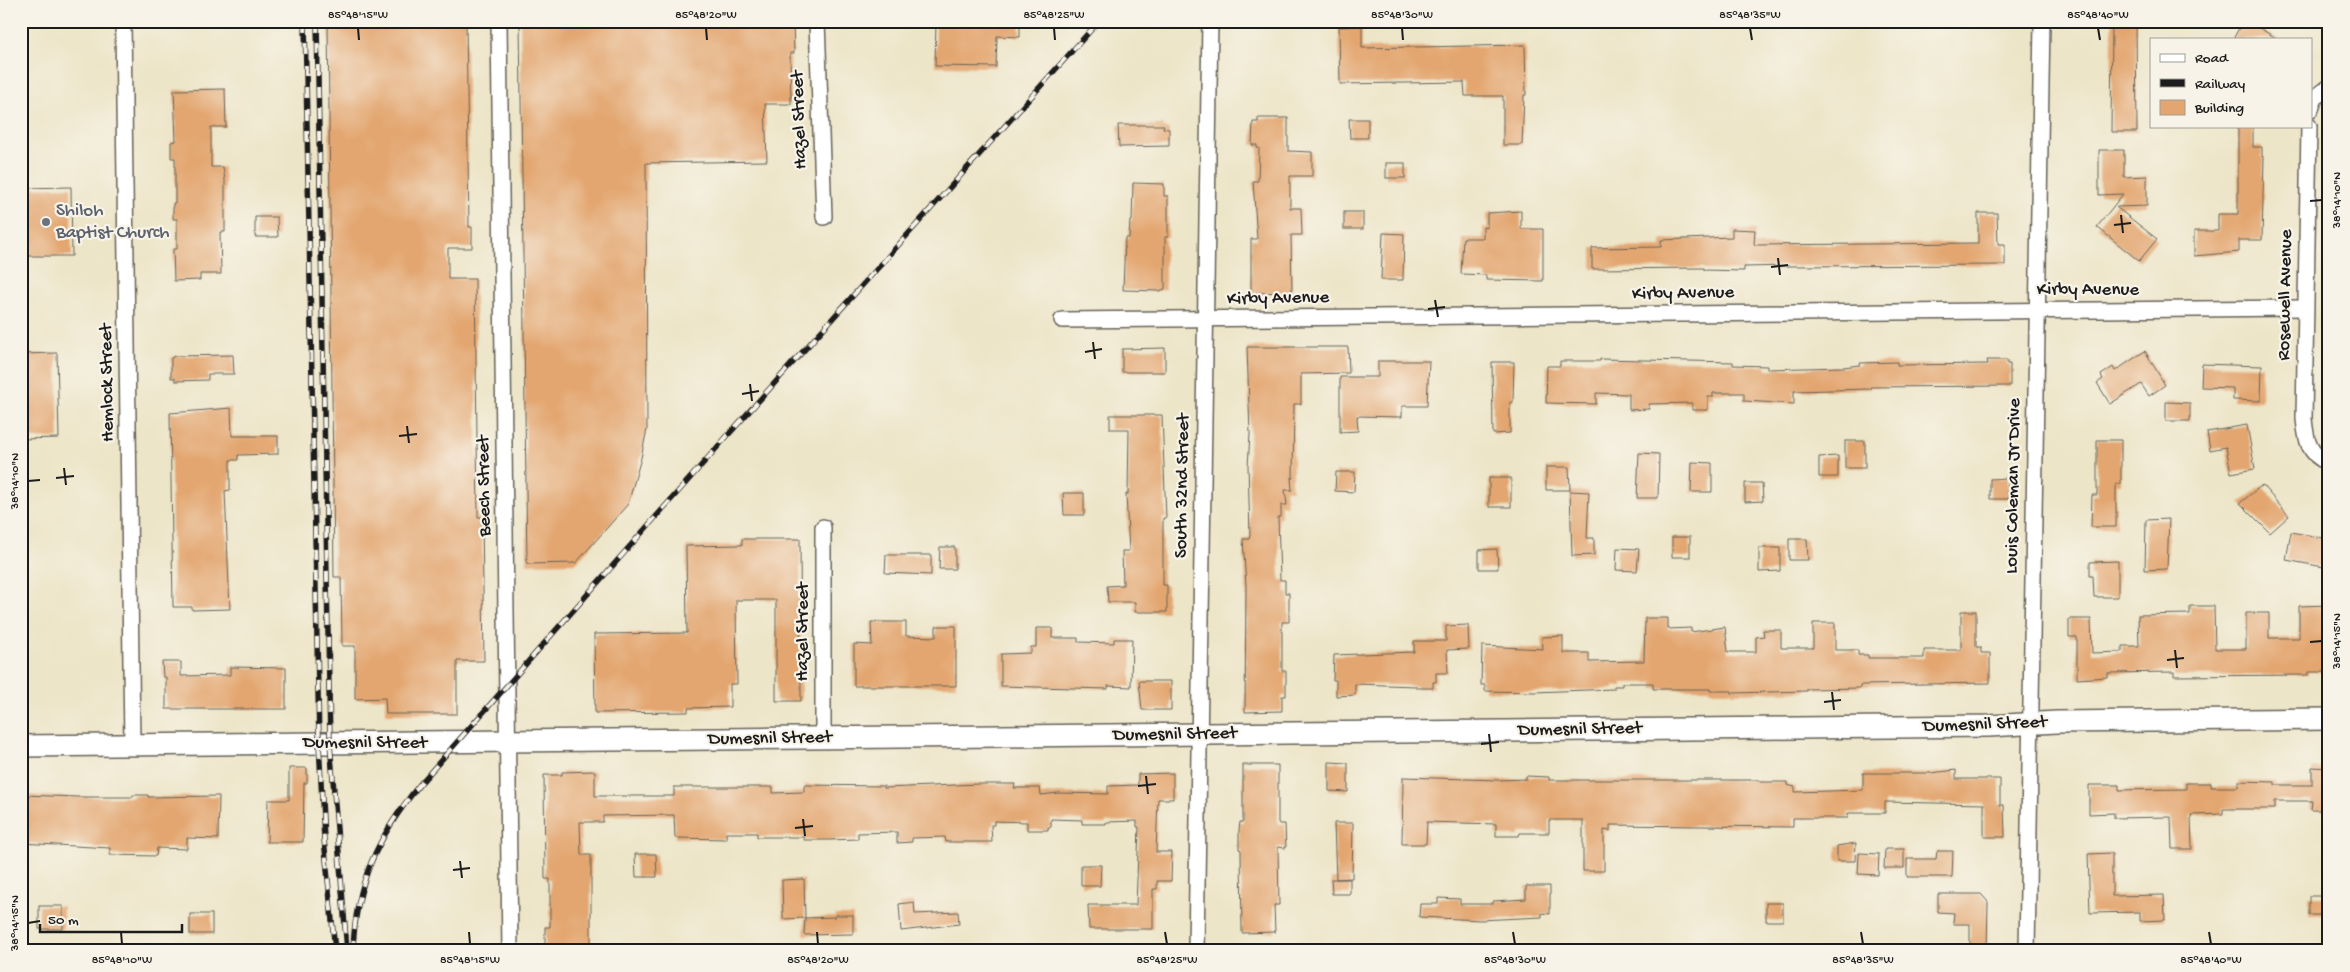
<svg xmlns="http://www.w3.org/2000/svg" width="2350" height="972" viewBox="0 0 2350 972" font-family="'Gochi Hand',sans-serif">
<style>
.building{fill:#e3a670}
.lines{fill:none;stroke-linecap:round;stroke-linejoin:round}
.minor-casing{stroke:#656258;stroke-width:18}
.secondary-casing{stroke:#656258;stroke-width:24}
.minor{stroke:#fff;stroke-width:15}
.secondary{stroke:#fff;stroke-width:21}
.rail-casing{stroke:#1c1c1c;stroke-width:5.5}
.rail{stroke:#f7f3e8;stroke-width:4;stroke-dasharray:11;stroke-linecap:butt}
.ticks{fill:none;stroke:#1c1c1c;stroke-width:2}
.worship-dot{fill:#6b7280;stroke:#f7f3e8;stroke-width:2}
.labels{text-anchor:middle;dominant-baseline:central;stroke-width:4.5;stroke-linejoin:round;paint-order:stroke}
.street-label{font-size:19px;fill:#1c1c1c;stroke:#f7f3e8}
.worship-label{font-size:19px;fill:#5b616d;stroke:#f7f3e8;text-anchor:start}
.neatline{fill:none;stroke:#1c1c1c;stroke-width:2}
.ticks-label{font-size:12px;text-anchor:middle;fill:#1c1c1c}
</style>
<rect width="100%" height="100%" fill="#f7f3e8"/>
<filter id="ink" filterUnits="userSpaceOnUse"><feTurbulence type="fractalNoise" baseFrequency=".02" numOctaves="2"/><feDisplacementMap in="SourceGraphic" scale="10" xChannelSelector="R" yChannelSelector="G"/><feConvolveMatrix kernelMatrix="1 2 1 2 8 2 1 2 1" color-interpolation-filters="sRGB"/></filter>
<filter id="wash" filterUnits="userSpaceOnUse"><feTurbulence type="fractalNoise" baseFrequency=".0096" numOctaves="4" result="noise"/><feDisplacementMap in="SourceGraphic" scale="20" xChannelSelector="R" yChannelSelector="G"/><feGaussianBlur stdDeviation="1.12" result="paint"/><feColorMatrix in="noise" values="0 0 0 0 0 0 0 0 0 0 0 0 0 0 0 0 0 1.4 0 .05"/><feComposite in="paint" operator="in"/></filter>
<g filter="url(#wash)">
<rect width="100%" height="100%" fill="#ede5c8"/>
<g id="blocks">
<g class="building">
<polygon points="328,21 466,21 469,227 472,227 472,248 448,248 448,279 475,279 478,517 482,517 484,661 457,661 457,714 386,714 385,698 355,699 355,646 342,646 341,577 334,577"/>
<polygon points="520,21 793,21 794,53 790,53 791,104 765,104 767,161 646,163 647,429 641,458 628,504 576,563 527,564"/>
<polygon points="936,21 1020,21 1020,37 997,36 996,67 935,66"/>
<polygon points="2112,21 2136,21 2137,132 2111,132"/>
<polygon points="2243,21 2247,21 2278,39 2233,39"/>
<polygon points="1362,26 1362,48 1525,45 1526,95 1524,95 1522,145 1503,145 1503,96 1465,96 1464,82 1340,84 1339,27"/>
<polygon points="225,89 226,127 211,127 211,167 223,167 225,180 225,232 220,232 221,274 200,274 200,280 174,281 173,249 177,249 177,219 173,219 173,203 175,203 175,158 171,158 171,142 176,141 174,90"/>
<polygon points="1258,118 1288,118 1288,151 1312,152 1312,176 1290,176 1290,208 1301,208 1302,235 1291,235 1292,292 1251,293 1251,239 1257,239 1253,181 1258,181 1259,148 1257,148 1257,145 1252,145 1253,122 1258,122"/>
<polygon points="1349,119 1368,119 1368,138 1350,138"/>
<polygon points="1118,125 1164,125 1163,128 1169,129 1169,146 1119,147"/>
<polygon points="2238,126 2253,126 2253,147 2262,147 2262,157 2264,157 2262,240 2239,240 2239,252 2194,256 2194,231 2218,231 2218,214 2238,214"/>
<polygon points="2099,150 2124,150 2124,177 2147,176 2147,206 2116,207 2157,239 2139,261 2097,227 2123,194 2099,195"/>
<rect x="1386" y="163" width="19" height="15"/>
<polygon points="1133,183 1164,184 1164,196 1168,196 1168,237 1165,237 1165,289 1159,291 1123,290 1125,238 1129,238 1130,221 1132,221"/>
<polygon points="71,187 72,256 21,256 21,188"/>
<polygon points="1521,211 1521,229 1543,229 1543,281 1486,280 1486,275 1461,274 1463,238 1483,238 1483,227 1487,228 1487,213"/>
<rect x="1344" y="212" width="19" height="17"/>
<polygon points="1978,213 1997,213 1998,244 2005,244 2005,265 1790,266 1744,267 1744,271 1704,270 1704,268 1592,269 1592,248 1661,247 1661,240 1732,237 1732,229 1755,230 1754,245 1978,243"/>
<polygon points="255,217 277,217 278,237 255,237"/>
<polygon points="1383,233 1404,234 1403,280 1381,280"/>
<polygon points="1247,347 1348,347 1349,373 1301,374 1301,404 1294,404 1293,478 1291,478 1292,490 1285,490 1287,505 1281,505 1281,517 1278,517 1280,580 1285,580 1285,593 1289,593 1289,622 1282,622 1282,671 1286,671 1286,696 1282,696 1282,711 1245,712 1246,586 1243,539 1249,539 1250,535 1248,466 1250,434"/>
<polygon points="1165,348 1165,372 1122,372 1122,349"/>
<polygon points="2145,351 2165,385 2149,396 2141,384 2110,404 2097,383 2103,379 2101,375 2113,367 2115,371"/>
<polygon points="57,353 59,438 21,439 21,354"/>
<polygon points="233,355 234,374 208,374 208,380 175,381 175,378 171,378 171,358 175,356"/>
<polygon points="1600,359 1733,362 1733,365 1767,366 1767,369 1843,367 1860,365 1860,363 1897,362 1897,365 1988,364 1987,360 2007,360 2007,364 2010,364 2010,386 1870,387 1870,389 1794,391 1794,404 1744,401 1744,393 1713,393 1713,397 1708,397 1708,410 1692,410 1692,403 1649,404 1649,409 1629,410 1629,394 1596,393 1596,404 1546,403 1547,366 1560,366 1560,361 1600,361"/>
<polygon points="1378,361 1429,361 1427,406 1402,406 1402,417 1357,416 1358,431 1340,432 1340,377 1378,377"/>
<polygon points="1492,362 1514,362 1513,402 1510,402 1510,433 1493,434"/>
<polygon points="2202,364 2262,366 2261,401 2233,400 2233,388 2201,387"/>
<polygon points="2166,402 2190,403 2190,421 2166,421"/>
<polygon points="231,408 232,436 278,436 278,454 238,455 238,460 230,460 230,490 225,491 230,609 192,610 192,607 173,607 170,413"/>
<polygon points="1110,415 1162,415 1166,518 1163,518 1163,585 1167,585 1167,612 1135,612 1135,602 1108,602 1107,586 1123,585 1122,551 1129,551 1126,494 1128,494 1129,429 1110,429"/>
<polygon points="2247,425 2255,469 2231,473 2226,447 2210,450 2207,432"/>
<polygon points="2097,440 2121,440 2121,484 2116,484 2116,527 2091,527 2092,495 2097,495"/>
<rect x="1845" y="441" width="20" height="27"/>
<polygon points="1639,453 1659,454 1658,498 1637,498"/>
<polygon points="1838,456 1838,477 1819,477 1819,457"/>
<polygon points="1692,462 1712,463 1712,492 1691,492"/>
<polygon points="1546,467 1569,467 1570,490 1546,490"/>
<polygon points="1336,472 1355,472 1354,492 1335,491"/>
<rect x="1489" y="478" width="22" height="29"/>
<polygon points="2008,478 2008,499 1990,499 1990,479"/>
<polygon points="1745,483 1762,483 1763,501 1745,502"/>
<polygon points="2262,485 2289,516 2270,533 2240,503"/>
<polygon points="1570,491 1589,492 1587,538 1594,538 1594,555 1572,556"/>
<polygon points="1063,493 1084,493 1084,515 1064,515"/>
<polygon points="2169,519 2167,569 2145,570 2146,520"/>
<polygon points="2291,532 2329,539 2329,568 2286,560"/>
<rect x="1672" y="537" width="18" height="20"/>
<polygon points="742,539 800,539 801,701 776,701 776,600 736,600 737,684 730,684 730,707 688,708 688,712 595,713 594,634 687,633 686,546 742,545"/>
<polygon points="1789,539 1807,539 1808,560 1789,560"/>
<polygon points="940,547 955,547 955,569 939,569"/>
<polygon points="1617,548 1639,549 1637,571 1616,570"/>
<polygon points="1759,548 1780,548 1780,571 1759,572"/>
<polygon points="1497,549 1498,569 1479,569 1479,550"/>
<polygon points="886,555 931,555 931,575 885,573"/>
<polygon points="2118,561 2118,597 2094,597 2093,576 2090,576 2090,562"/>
<polygon points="2329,605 2329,672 2308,672 2308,675 2174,676 2174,672 2108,673 2108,677 2077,679 2077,637 2069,637 2069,619 2091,619 2092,653 2122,652 2122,646 2139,646 2138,615 2190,614 2190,606 2214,606 2215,649 2246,649 2246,613 2269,613 2269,638 2299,638 2299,606"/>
<polygon points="1961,611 1976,611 1976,647 1981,647 1981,653 1990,653 1990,683 1860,685 1860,688 1807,689 1807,691 1732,693 1732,691 1710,691 1710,689 1653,689 1653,683 1622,683 1622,686 1614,686 1614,689 1534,692 1485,691 1485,685 1481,685 1482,646 1543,649 1542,637 1563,636 1563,653 1589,653 1589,662 1644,661 1645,618 1668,618 1668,629 1691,628 1691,632 1725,627 1728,652 1756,652 1756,637 1764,636 1763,630 1781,630 1781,648 1813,648 1813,623 1835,623 1835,650 1858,650 1858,655 1868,655 1868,658 1924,658 1924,650 1961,650"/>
<polygon points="871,622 906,622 906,636 936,637 936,626 956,626 956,686 854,686 854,644 872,645"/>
<polygon points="1468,625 1469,649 1447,650 1448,673 1436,673 1436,682 1433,682 1433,688 1416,688 1416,686 1355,684 1355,695 1336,696 1336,680 1333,680 1334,655 1414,652 1414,641 1446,641 1446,626"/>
<polygon points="1036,628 1052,628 1052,638 1078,638 1078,642 1114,643 1114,639 1132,639 1131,687 1108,686 1108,689 1001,686 1001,654 1031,653 1031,647 1036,647"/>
<polygon points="162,662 181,662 181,676 230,675 230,667 286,668 286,709 166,709 166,677 163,677"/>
<polygon points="1139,681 1171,681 1171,710 1142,710"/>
<polygon points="1329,762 1348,763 1348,792 1329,791"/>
<polygon points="1243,765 1278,765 1278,822 1279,824 1285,824 1286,848 1278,847 1279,905 1274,905 1275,932 1242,933 1241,850 1239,849 1239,830 1240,822 1243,822"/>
<polygon points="2312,767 2329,768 2329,810 2311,810 2312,801 2275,801 2275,809 2223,809 2223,814 2191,815 2192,849 2172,849 2171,817 2114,818 2114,813 2089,814 2089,785 2119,785 2119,790 2186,789 2186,783 2211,783 2211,787 2238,787 2238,781 2275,782 2275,785 2312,785"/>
<polygon points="289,768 307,768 307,783 304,783 303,842 267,842 268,800 289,800"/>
<polygon points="1956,770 1956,779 2000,779 2000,805 2004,805 2005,837 1984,837 1984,804 1885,802 1885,813 1848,813 1848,818 1793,818 1793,827 1610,825 1610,831 1604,830 1604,871 1583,871 1583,820 1549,820 1549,833 1520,833 1519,836 1496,836 1496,824 1427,822 1426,844 1402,844 1403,777 1497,780 1526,779 1526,776 1549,777 1549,780 1760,780 1760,782 1787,782 1787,785 1795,787 1795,792 1863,790 1863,773 1931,773"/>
<polygon points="595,771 595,796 674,796 674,787 773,787 773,793 804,792 804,785 884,786 884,788 978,784 1015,784 1014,788 1040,788 1041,795 1058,793 1108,794 1108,786 1138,785 1138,774 1173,773 1173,799 1158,799 1156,852 1172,852 1171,881 1157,881 1157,889 1153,889 1153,929 1089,929 1088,905 1136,905 1139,827 1137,827 1137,821 1106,822 1106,824 1082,824 1082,820 1051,819 1051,827 1048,827 1048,830 1027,830 1027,822 994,821 994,825 991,825 992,842 946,842 945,837 912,838 912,842 897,843 897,832 858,833 858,839 829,840 804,840 804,837 757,837 757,833 726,833 726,839 675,838 674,815 603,816 603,822 580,822 581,855 591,855 591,951 545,951 545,927 550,927 550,879 545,879 544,775 562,775 562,772"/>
<polygon points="23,795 78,797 133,797 133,795 148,795 148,797 219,796 218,839 187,838 187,849 157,848 156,856 110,855 110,848 21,843"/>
<polygon points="1334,823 1353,823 1352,878 1336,879"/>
<polygon points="1856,843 1855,861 1837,861 1837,846"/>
<polygon points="1885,849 1904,849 1904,868 1884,868"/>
<polygon points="1937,851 1953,851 1952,877 1907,877 1907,859 1936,859"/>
<polygon points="1859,853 1879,854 1878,875 1858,874"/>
<polygon points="2112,853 2112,896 2164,895 2165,920 2140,921 2140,912 2090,913 2088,854"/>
<polygon points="635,854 656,854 657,877 636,877"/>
<polygon points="1081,865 1101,865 1100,886 1081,886"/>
<polygon points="804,879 805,918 783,919 782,880"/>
<polygon points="1331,879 1350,879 1350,894 1332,894"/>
<polygon points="1526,886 1550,886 1550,914 1542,913 1542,917 1480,920 1419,917 1420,904 1438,904 1438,898 1460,899 1460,904 1493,904 1493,901 1526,899"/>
<polygon points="1938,894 1981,894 1988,902 1987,951 1970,951 1970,924 1953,924 1954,913 1938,912"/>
<rect x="2309" y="896" width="20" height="19"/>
<polygon points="914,902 915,914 958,912 959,924 901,931 899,904"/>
<rect x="1766" y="903" width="17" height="18"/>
<rect x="39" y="906" width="24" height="23"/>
<rect x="190" y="914" width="22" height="20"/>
<polygon points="835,915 853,915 853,934 804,935 805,918 835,917"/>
</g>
</g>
</g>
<g filter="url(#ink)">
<use href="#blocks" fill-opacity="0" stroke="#656258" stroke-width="1"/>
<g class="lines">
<g class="minor-casing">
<g id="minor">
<polyline points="123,21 132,745"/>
<polyline points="499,21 510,951"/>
<polyline points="817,21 824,217"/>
<polyline points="2311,109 2315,98 2329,87"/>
<path d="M2309 126 2304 419C2306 439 2308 455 2329 463"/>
<polyline points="1062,320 2305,308"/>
<polyline points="823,738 823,527"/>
<polyline points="1196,951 1210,21"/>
<polyline points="2027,951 2042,21"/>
</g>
</g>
<g class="secondary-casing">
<polyline id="secondary" points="21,746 1989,726 2057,722 2329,719"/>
</g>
<use href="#minor" class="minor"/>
<use href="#secondary" class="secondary"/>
<g class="rail-casing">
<g id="rail">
<polyline points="305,21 319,743 324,839 335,951"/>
<polyline points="317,21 330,743 347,951"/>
<path d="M353 951C355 883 378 836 420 784L729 434 1099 21"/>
</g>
</g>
<use href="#rail" class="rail"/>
</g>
</g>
<path class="ticks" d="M358 28 359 40M706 28 707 40M1054 28 1055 40M1402 28 1403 40M1750 28 1752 40M2098 28 2100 40M2310 201 2322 200M2121 215 2123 233M2114 225 2131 223M1778 258 1780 275M1771 267 1788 265M1435 300 1438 317M1428 309 1445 307M1093 342 1095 359M1085 352 1102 349M750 384 752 401M742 394 759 391M407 426 409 443M399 436 417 434M64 468 66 485M56 478 74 476M28 481 40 480M2310 642 2322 641M2175 650 2177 668M2167 660 2184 658M1832 692 1834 710M1824 702 1841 700M1489 734 1491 752M1481 744 1499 742M1146 776 1148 794M1138 786 1156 784M803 819 805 836M795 828 813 826M460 861 462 878M453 870 470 868M28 923 40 921M121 932 122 944M469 932 470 944M817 932 818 944M1165 932 1167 944M1513 932 1515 944M1861 932 1863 944M2209 932 2211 944"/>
<circle class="worship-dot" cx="46" cy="222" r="5"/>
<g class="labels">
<g class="street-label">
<text transform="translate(800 120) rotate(-92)">Hazel Street</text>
<text x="2088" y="290">Kirby Avenue</text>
<text transform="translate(1683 294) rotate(-1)">Kirby Avenue</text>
<text transform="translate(2286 295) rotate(-89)">Rosewell Avenue</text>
<text transform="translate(1278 299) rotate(-1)">Kirby Avenue</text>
<text transform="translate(108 383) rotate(-91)">Hemlock Street</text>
<text transform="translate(485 486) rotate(-91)">Beech Street</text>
<text transform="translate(1183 486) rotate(-89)">South 32nd Street</text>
<text transform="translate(2014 486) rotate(-89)">Louis Coleman Jr Drive</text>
<text transform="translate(803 632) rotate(-90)">Hazel Street</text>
<text transform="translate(1985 725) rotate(-2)">Dumesnil Street</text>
<text transform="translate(1580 730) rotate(-1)">Dumesnil Street</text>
<text transform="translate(1175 735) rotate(-1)">Dumesnil Street</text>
<text transform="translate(770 739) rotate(-1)">Dumesnil Street</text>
<text x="365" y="743">Dumesnil Street</text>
</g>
<g class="worship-label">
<text x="56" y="211">Shiloh<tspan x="56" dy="22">Baptist Church</tspan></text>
</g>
</g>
<rect width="2350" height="972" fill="none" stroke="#f7f3e8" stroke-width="55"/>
<rect x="2150" y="38" width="162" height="90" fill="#f7f3e8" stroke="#9f9d96"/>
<rect x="2160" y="54" width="25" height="8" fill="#ffffff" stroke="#9f9d96"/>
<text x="2195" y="62" font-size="15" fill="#1c1c1c">Road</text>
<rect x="2160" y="79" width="25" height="8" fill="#1c1c1c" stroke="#9f9d96"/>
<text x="2195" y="88" font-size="15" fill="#1c1c1c">Railway</text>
<rect x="2160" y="100" width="25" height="15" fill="#e3a670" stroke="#9f9d96"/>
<text x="2195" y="112" font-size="15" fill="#1c1c1c">Building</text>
<path d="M40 924v8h142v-8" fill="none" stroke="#1c1c1c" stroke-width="2.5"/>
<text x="48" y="924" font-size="15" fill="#1c1c1c" stroke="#f7f3e8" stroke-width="4" paint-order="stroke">50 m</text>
<rect x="28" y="28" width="2294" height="916" class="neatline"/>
<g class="ticks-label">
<text x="358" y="18">85°48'15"W</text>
<text x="706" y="18">85°48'20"W</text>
<text x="1054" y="18">85°48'25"W</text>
<text x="1402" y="18">85°48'30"W</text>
<text x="1750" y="18">85°48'35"W</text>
<text x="2098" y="18">85°48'40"W</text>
<text transform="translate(2336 200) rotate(-90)" y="4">38°14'10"N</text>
<text transform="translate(14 481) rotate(-90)" y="4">38°14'10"N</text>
<text transform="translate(2336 641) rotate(-90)" y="4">38°14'15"N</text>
<text transform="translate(14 923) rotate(-90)" y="4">38°14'15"N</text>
<text x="122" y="963">85°48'10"W</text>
<text x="470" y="963">85°48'15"W</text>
<text x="818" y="963">85°48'20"W</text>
<text x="1167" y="963">85°48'25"W</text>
<text x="1515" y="963">85°48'30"W</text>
<text x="1863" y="963">85°48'35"W</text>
<text x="2211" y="963">85°48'40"W</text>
</g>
</svg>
